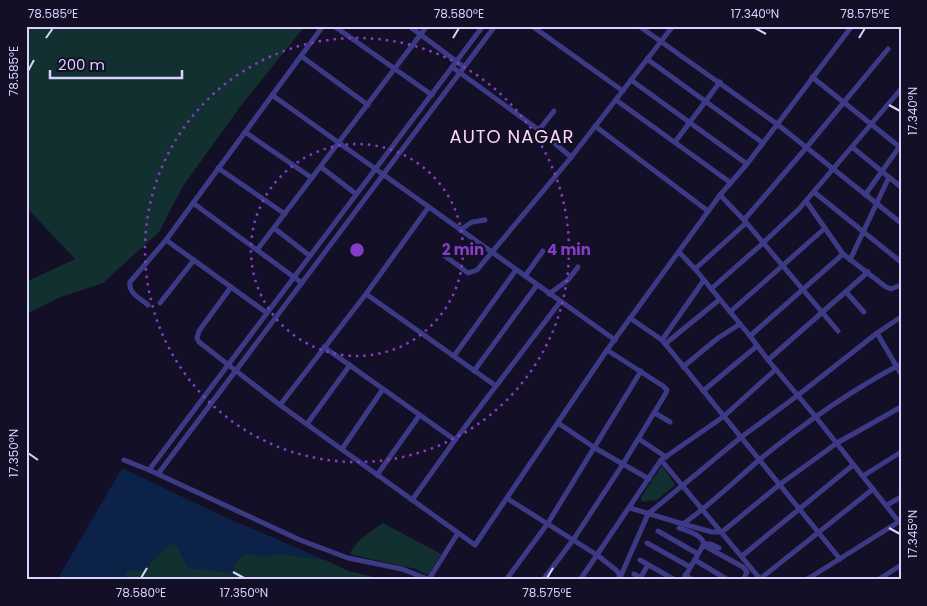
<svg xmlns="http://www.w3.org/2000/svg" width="927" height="606" viewBox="0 0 927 606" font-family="Poppins,sans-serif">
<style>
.green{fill:#12302f}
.water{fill:#0c2248}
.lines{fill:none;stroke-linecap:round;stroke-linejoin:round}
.minor{stroke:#3d3a85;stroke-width:5}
.ticks{fill:none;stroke:#d9d4ff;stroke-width:2}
.ring{fill:none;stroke:#843dc5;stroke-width:2.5;stroke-dasharray:2.5 5}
.labels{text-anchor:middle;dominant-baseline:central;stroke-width:4.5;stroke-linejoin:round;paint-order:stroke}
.neighbourhood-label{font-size:18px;letter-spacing:1px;fill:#ffd6f0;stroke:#130f26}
.centre{fill:#843dc5;stroke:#130f26;stroke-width:2.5}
.ring-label{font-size:15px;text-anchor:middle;font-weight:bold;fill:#843dc5;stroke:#130f26;stroke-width:4.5;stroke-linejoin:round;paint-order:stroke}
.neatline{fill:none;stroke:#d9d4ff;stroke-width:2}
.ticks-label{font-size:12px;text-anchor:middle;fill:#d9d4ff}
</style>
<rect width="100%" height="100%" fill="#130f26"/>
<g class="green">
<polygon points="26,26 305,26 240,107 183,186 159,232 103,283 61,297 26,314 26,282 75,259 26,207"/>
<polygon points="661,467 663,467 675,485 656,501 650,500 644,502 641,500 641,497"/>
<path d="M383 523 441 554 428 575 416 569 353 555 350 553C358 539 370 532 383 523Z"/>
<polygon points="171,543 237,560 248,553 264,557 278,553 325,560 349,571 386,580 124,579 124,573 130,570 142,571"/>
</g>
<polygon class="water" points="122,468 227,518 325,560 278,553 264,557 248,553 237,560 232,573 188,568 176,545 171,543 142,571 130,570 125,573 126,580 57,580"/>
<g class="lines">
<g class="minor">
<polyline points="334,26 432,95"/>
<polyline points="409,26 464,67"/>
<polyline points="532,26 623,91"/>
<polyline points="639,26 777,124 901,223"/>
<polyline points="301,56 368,105"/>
<polyline points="647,59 763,143"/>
<polyline points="452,67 539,130 571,157"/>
<polyline points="812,77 901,148"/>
<polyline points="631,80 747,164"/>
<polyline points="272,95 615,340"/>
<polyline points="616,100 731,183"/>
<polyline points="595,126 708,211"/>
<polyline points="539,130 554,111"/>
<polyline points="245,132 312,178"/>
<polyline points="675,142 720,82"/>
<polyline points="852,147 901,187"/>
<polyline points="321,167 356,194"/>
<polyline points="218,168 285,214"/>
<polyline points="814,192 901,262"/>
<polyline points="720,195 744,220 838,331"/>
<polyline points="865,195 900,146"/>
<polyline points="806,201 843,254 886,287 891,289 901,285"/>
<polyline points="193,203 302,283"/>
<polyline points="744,220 806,148 888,49"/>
<polyline points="274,228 310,256"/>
<polyline points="460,230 472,222 485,220"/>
<polyline points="166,240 267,313"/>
<polyline points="257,250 427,26"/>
<polyline points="679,252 695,269 750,336 768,360 815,416 899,522"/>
<polyline points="445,256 468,273 477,270 569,160 673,26"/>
<polyline points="850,260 889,177"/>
<polyline points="695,269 746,223"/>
<polyline points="525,276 543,251"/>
<polyline points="231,287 199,331 197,338 199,342 280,405 475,545 607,350 720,195 747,164 852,26"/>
<polyline points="711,289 763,243 799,209 901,89"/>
<polyline points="846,292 864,312"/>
<polyline points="366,294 496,386"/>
<polyline points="549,294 568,280 578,267"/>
<polyline points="160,303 194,260"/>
<path d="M148 305C140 298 128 293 130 282L166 240 323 26"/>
<polyline points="730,312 824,229"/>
<polyline points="630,318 662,340 840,559"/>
<polyline points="877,333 901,317"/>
<polyline points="750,336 843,254"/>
<polyline points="662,340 704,280"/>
<polyline points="665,344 719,300"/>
<polyline points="324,347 455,440"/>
<polyline points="454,356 516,270"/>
<polyline points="768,360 868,272"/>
<polyline points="683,367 718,338 740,324"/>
<polyline points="474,371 537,285"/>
<polyline points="703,391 757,346"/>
<polyline points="280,405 366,294 428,208"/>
<polyline points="655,413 670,422"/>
<polyline points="558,423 595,448 649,479"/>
<polyline points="307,424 350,365"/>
<polyline points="639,439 666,457"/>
<polyline points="342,449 383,389"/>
<polyline points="124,460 149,470 300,540 348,558 402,569 430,580"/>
<polyline points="661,460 761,580"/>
<polyline points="149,470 483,26"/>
<polyline points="158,474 495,26"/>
<polyline points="377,475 419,416"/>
<polyline points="863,476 901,452"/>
<polyline points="508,499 597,555 616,570 619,574 619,579"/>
<polyline points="412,500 455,440 560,302"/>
<polyline points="887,505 901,497"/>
<path d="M630 508 683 524C710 505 734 482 759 460 803 424 850 391 901 364"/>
<polyline points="683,524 712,532 722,532 779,485 837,443 901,407"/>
<path d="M679 528C688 531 701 534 704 544"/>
<polyline points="658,531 698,554"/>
<polyline points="647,543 690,567"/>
<polyline points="703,545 743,567 747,572 743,580"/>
<polyline points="742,556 853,465"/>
<polyline points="640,560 675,580"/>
<polyline points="695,560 728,580"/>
<polyline points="634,574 644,580"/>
<polyline points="685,575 693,580"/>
<polyline points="429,579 458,533"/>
<polyline points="760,579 873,489"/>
<polyline points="506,580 548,523 641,371"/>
<polyline points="543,580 573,540 623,464 666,393 667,390 663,386 607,350"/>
<polyline points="580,580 661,460 723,417 775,370"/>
<polyline points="619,580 648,514 740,438 797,396 877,333 901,374"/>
<polyline points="639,580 648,565"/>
<polyline points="683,580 704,544 711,544 719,548"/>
<polyline points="806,580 900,521"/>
<polyline points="878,580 901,565"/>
</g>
</g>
<path class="ticks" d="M755 28 766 34M46 38 53 28M453 38 459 28M859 38 865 28M28 71 34 60M889 105 900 111M28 453 38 460M889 528 900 534M233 572 244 578M141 578 147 568M547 578 553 568"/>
<g class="ring">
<circle cx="357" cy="250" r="106"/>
<circle cx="357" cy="250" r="212"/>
</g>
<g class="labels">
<g class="neighbourhood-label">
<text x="512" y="136">AUTO NAGAR</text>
</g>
</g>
<circle cx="357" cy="250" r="8" class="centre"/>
<g class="ring-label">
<text x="463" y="255">2 min</text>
<text x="569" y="255">4 min</text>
</g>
<rect width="927" height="606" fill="none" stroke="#130f26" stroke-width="55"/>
<path d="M50 70v8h132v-8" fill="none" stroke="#d9d4ff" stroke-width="2.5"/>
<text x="58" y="70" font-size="15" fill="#d9d4ff" stroke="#130f26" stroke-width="4" paint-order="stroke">200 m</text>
<rect x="28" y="28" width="872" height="550" class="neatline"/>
<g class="ticks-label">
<text x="53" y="18">78.585°E</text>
<text x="459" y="18">78.580°E</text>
<text x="755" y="18">17.340°N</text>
<text x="865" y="18">78.575°E</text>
<text transform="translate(14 71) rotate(-90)" y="4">78.585°E</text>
<text transform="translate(913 111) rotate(-90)" y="4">17.340°N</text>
<text transform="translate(14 453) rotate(-90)" y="4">17.350°N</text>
<text transform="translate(913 534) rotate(-90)" y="4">17.345°N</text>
<text x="141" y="597">78.580°E</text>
<text x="244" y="597">17.350°N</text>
<text x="547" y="597">78.575°E</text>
</g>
</svg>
